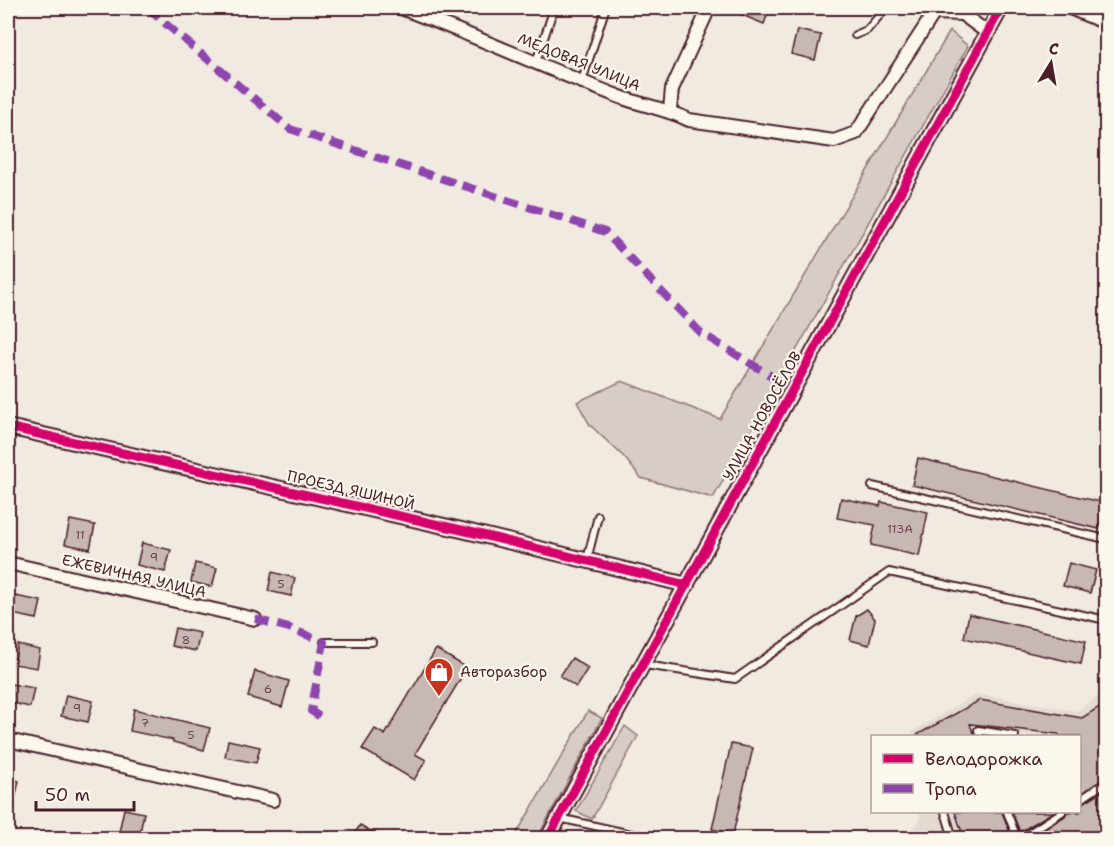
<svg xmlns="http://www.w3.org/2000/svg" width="1114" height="846" viewBox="0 0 1114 846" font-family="'Shantell Sans',sans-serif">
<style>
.built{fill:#e4dbd2}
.green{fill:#d8ccc6;stroke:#917678;stroke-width:1.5}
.building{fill:#c8b8b3;stroke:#4a1f2b;stroke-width:1.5}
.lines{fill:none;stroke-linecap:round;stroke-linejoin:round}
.service-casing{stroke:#4a1f2b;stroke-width:10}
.minor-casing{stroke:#4a1f2b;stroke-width:16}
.tertiary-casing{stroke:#4a1f2b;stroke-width:18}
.service{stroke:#fbf7ec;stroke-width:6}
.minor{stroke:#fbf7ec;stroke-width:12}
.tertiary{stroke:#fbf7ec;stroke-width:14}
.quiet{stroke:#8e44ad;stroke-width:8;stroke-dasharray:15 8;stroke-linecap:butt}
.cycleway-casing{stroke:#fbf7ec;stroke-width:13}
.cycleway{stroke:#d6006c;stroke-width:9}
.labels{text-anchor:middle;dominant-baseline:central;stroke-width:4.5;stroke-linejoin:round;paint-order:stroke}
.number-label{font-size:12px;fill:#6a454d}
.street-label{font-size:15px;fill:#4a1f2b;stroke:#fbf7ec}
.poi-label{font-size:15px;fill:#4a1f2b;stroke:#fbf7ec;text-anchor:start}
</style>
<rect width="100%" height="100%" fill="#f0eae0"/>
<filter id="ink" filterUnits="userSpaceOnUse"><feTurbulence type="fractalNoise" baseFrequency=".0167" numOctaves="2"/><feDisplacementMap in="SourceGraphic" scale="12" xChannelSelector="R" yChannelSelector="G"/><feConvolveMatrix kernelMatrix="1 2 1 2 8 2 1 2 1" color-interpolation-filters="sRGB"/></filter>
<g filter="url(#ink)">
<polygon class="built" points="1106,691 1106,838 905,838 920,820 919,812 1080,812 1080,736 912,736 912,732 976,694 1076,711"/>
<g class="green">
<polygon points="950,31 968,46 713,498 641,478 624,457 590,425 577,402 622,381 720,419"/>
<polygon points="588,711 602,718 537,838 514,838"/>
<polygon points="625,726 638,736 592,819 576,811"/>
</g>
<g class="building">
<polygon points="725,8 770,8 764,24"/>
<polygon points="797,30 821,35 815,60 791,54"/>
<polygon points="918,458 1105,503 1099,529 912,485"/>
<polygon points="841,498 880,506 881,502 928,512 919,556 871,545 875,525 837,518"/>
<polygon points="70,520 95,525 90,549 65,544"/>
<polygon points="142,543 171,550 165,572 137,565"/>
<polygon points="195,563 217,568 212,587 191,582"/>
<polygon points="1069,563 1096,570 1090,593 1063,586"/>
<polygon points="272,572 295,578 291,596 268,591"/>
<polygon points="15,596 41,601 37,619 12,614"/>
<polygon points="867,609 875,619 869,645 850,640 856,616"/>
<polygon points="969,614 1086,641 1081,664 964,638"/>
<polygon points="175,628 200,633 196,651 171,646"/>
<polygon points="18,645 40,650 37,668 14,664"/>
<polygon points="436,649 467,668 415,754 426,760 414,780 362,749 375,729 385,735"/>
<polygon points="572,658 588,668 576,687 560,676"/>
<polygon points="255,671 289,681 282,707 248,697"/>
<polygon points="11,684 34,688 30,707 8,702"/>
<polygon points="66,695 93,701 88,722 61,716"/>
<polygon points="980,700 1082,718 1107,702 1107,777 1080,794 1080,736 1060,736 1058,734 970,724 974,736 915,736"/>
<polygon points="134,709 210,728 204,750 173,742 173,740 130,731"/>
<polygon points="228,740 260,747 256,763 225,757"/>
<polygon points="731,744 753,748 733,834 712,829"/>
<polygon points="8,778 19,781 12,812 8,811"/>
<polygon points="1107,788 1107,838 1030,838 1065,816 1067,812 1080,812 1080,805"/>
<polygon points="124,809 144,813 139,837 119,832"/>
<polygon points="955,812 1002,812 1012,838 964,838"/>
<polygon points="1012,812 1053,812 1020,832"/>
<polygon points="360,825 383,838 352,838"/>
</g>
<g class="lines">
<g class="service-casing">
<g id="service">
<polyline points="907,8 933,13"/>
<polyline points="855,35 867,30 886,8"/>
<polyline points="536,62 554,8"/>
<polyline points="582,81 605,10"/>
<polyline points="872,486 1106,539"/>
<polyline points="587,560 598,516"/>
<polyline points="324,642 372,642"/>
<polyline points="645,665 735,679 889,572 1106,620"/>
<polyline points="980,736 978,730 1015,736"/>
<polyline points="1080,800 1106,782"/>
<polyline points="945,812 953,838"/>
<polyline points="1007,812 1017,838"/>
<polyline points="559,818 649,838"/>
<polyline points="1021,838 1062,812"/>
</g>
</g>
<g class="minor-casing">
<g id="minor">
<path d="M401 8C473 35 543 67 615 95 639 105 665 108 689 120L834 141 856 133 934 13 933 8"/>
<polyline points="1070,8 1106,23"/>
<polyline points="934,13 962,14 988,33"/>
<polyline points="670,110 672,89 709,8"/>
<polyline points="8,563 255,619"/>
<polyline points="8,740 273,800"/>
</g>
</g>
<g class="tertiary-casing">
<g id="tertiary">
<polyline points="8,427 466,531 687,585"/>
<polyline points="548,838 1001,8"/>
</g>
</g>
<use href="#service" class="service"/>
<use href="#minor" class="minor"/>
<use href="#tertiary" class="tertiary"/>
<g class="quiet">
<polyline points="147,8 290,129 605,232 701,333 794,390"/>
<polyline points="255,619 289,628 324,642 311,711 325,720"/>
</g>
<g class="cycleway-casing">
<g id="cycleway">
<polyline points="8,427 466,531 687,585"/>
<polyline points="548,838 1001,8"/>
</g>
</g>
<use href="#cycleway" class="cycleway"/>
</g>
</g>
<defs>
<g id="shop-pin" transform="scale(1.5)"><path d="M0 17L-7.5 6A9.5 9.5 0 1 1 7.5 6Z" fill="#c8321e" stroke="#fbf7ec"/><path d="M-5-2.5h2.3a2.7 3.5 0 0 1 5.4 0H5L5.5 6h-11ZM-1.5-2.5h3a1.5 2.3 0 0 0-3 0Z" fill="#fff"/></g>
</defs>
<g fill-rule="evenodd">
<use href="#shop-pin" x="439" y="672"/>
</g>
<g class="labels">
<g class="number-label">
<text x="900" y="529">113А</text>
<text x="80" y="535">11</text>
<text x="154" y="557">9</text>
<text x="281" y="584">5</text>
<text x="186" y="640">8</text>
<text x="268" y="689">6</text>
<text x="77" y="708">9</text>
<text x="145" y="723">7</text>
<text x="191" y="735">5</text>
</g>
<g class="street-label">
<text transform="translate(579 62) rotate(22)">МЕДОВАЯ УЛИЦА</text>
<text transform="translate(762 416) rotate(-61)">УЛИЦА НОВОСЁЛОВ</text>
<text transform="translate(351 490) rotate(13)">ПРОЕЗД ЯШИНОЙ</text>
<text transform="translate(134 576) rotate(13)">ЕЖЕВИЧНАЯ УЛИЦА</text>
</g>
<g class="poi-label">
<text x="460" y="672">Авторазбор</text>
</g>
</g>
<rect width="1114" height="846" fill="none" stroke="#fbf7ec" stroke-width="30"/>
<rect x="15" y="15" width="1084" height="816" fill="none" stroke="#4a1f2b" stroke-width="2" filter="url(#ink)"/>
<rect x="871" y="735" width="210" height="78" fill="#fbf7ec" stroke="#b4a19f" stroke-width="1.5"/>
<rect x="883" y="754" width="30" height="9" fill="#d6006c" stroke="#b4a19f" stroke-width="1.5"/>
<text x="925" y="765" font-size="18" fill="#4a1f2b">Велодорожка</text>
<rect x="883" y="784" width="30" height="9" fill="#8e44ad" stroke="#b4a19f" stroke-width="1.5"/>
<text x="925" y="795" font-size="18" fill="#4a1f2b">Тропа</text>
<g transform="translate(1051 63) rotate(11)" stroke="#fbf7ec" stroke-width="4.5" paint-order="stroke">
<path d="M0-4.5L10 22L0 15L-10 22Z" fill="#4a1f2b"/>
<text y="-9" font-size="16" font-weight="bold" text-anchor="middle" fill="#4a1f2b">С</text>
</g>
<path d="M36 801v9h98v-9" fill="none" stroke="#4a1f2b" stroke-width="3"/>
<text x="45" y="801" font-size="18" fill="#4a1f2b" stroke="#fbf7ec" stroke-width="4.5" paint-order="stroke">50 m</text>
</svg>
